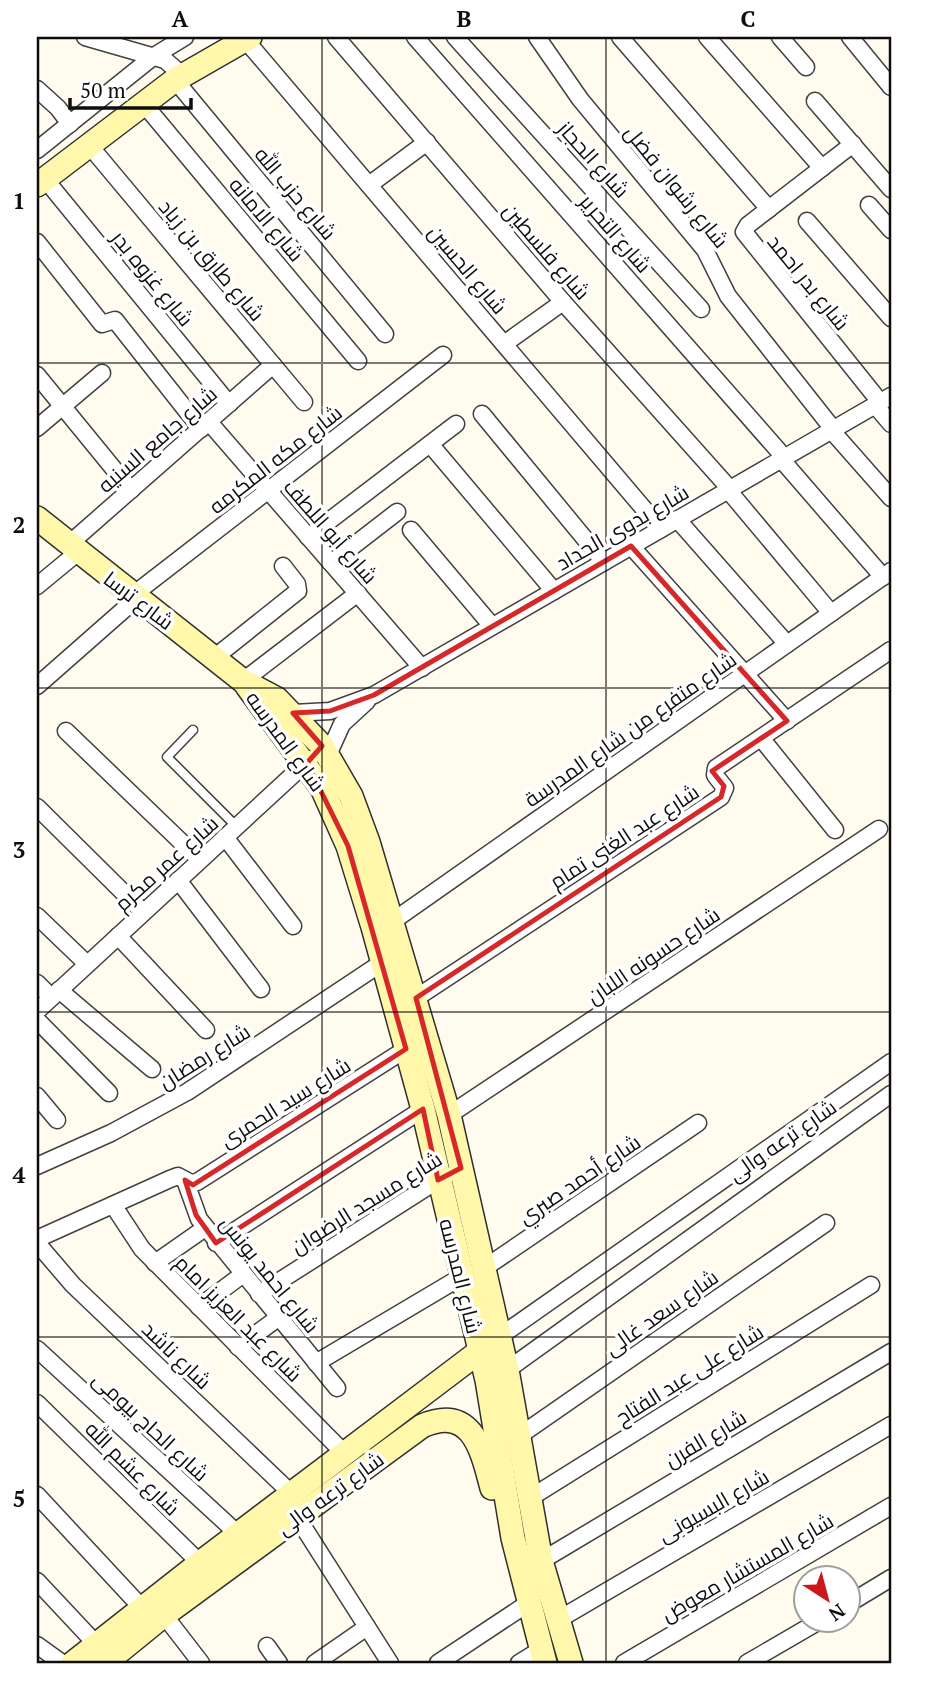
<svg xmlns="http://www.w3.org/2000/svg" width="928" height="1700" viewBox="0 0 928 1700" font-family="'PT Serif',Cairo,serif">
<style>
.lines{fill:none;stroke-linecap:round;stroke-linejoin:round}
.lane-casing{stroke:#414141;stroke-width:11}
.street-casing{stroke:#414141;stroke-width:19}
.secondary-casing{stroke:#303030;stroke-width:26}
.lane{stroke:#fff;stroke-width:8}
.street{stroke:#fff;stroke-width:16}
.secondary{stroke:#fff8aa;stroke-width:23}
.marked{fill:none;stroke:#d62828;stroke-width:5;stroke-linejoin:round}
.grid{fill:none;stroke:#0e0e0e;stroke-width:2;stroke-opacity:0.55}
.labels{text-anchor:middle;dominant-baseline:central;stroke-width:7;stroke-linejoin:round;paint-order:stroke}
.street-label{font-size:21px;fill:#0e0e0e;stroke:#fff}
.neatline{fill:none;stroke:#0e0e0e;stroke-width:2.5}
.grid-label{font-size:23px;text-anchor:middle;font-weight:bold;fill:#0e0e0e}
</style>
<rect width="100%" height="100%" fill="#fffcef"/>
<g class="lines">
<g class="lane-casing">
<polyline id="lane" points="193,730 167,757 237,827"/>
</g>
<g class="street-casing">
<g id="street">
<polyline points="85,37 165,60 182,75"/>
<polyline points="243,37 661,529"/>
<polyline points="336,37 563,302 730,489"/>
<polyline points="415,37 784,457"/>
<polyline points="455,37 701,309"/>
<polyline points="537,37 580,99 705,250 728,296 833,429"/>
<polyline points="620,37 769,209"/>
<polyline points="707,37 822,168"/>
<polyline points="780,37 806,67"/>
<polyline points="850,37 891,87"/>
<polyline points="175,80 385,334"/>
<polyline points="37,89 58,108 70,124"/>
<polyline points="815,101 891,189"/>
<polyline points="143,103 358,361"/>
<polyline points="853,144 748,225 744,232 880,402"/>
<polyline points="89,145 304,402"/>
<polyline points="37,150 154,56 185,37"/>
<polyline points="45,179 229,404"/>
<polyline points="369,185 427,142"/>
<polyline points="869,205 891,230"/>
<polyline points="807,221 891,318"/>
<polyline points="37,242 102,324 115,320 201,429"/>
<polyline points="504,344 563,302"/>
<polyline points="37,375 131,490"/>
<polyline points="875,405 891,424"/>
<polyline points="482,414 604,562"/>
<polyline points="209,422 422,668"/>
<polyline points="37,428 102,373"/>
<polyline points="831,430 891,498"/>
<polyline points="430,444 554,591"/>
<polyline points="781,459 883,577"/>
<polyline points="728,490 831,613"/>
<polyline points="677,519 787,644"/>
<polyline points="411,530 492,626"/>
<polyline points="308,537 456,424"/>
<polyline points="68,545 273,365"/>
<polyline points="631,546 787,721"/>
<polyline points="331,563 397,512"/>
<polyline points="37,586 77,553"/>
<polyline points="133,595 443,355"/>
<polyline points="214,658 298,591 297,584 283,566"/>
<polyline points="243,681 358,593"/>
<polyline points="37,686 137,598"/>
<polyline points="293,713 330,711 374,695 891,396"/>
<polyline points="66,731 200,860"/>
<polyline points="761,738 835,830"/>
<polyline points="328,755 342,724 367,701"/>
<polyline points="37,807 143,912"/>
<polyline points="225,837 293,926"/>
<polyline points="178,880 261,989"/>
<polyline points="37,916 87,964"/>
<polyline points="393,921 891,571"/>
<polyline points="118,936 206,1030"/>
<polyline points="37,983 51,997"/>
<polyline points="59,990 152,1069"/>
<polyline points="416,998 721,797 725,788 715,775 716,768 891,650"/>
<polyline points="37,1011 310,759"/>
<polyline points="37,1020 109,1093"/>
<polyline points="37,1096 57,1120"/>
<polyline points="449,1115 879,829"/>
<polyline points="37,1166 111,1133 187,1092 383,962"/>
<polyline points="185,1180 199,1219 337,1388"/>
<polyline points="113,1205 142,1249 345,1454"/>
<polyline points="37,1239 170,1179 178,1176 191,1183 197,1182 406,1049"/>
<polyline points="37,1243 73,1285 292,1494"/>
<polyline points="216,1243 423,1109"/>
<polyline points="155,1263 205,1228"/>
<polyline points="483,1269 698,1123"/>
<polyline points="259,1294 446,1175"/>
<polyline points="199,1307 242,1275"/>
<polyline points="499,1337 891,1062"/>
<polyline points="238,1347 278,1318"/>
<polyline points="37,1349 238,1534"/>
<polyline points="316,1363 461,1277"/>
<polyline points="507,1370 891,1094"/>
<polyline points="37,1403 200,1563"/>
<polyline points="519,1436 826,1223"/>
<polyline points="37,1495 142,1608"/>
<polyline points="530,1498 871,1285"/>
<polyline points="297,1517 390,1663"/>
<polyline points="541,1561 891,1352"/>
<polyline points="37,1581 97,1645"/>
<polyline points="848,1604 891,1578"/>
<polyline points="164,1615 201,1663"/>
<polyline points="556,1621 891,1425"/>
<polyline points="37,1645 62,1663"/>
<polyline points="267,1646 279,1663"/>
<polyline points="315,1663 367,1627"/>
<polyline points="438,1663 527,1604"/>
<polyline points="519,1663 540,1650"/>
<polyline points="624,1663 891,1506"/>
<polyline points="747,1663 821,1620"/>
</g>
</g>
<g class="secondary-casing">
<g id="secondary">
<polyline points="37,185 175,80 250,37"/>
<polyline points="37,518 243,681 277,699 322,746 351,796 368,842 449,1115 507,1370 541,1561 571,1663"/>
<polyline points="247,686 322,788 348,846 373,927 423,1109 487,1380 513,1538 545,1663"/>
<polyline points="73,1663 200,1563 480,1351"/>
<path d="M105 1663 164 1615 422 1426C473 1404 482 1451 492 1488"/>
</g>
</g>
<use href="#lane" class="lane"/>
<use href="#street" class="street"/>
<use href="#secondary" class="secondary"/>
</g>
<path class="marked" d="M631 546 787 721 712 771 724 786 721 797 416 998 461 1168 438 1180 423 1109 216 1243 196 1215 185 1180 193 1185 406 1049 348 846 307 763 322 746 293 713 330 711 374 695Z"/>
<path class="grid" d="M322 37V1663M606 37V1663M37 363H891M37 688H891M37 1012H891M37 1337H891"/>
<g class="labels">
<g class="street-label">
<text transform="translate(594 159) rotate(48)">شارع الحجاز</text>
<text transform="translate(677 186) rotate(51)">شارع رشوان فضل</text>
<text transform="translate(296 193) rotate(50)">شارع حزب الله</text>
<text transform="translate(267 219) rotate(50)">شارع الامانه</text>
<text transform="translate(616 233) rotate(49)">شارع التحرير</text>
<text transform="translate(547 251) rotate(49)">شارع فلسطين</text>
<text transform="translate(212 260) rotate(50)">شارع طارق بن زياد</text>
<text transform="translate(468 269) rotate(50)">شارع الحسين</text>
<text transform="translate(153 278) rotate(51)">شارع غزوه بدر</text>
<text transform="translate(809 282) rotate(51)">شارع بدر احمد</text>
<text transform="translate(157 439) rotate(-41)">شارع جامع السنيه</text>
<text transform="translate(275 459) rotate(-38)">شارع مكه المكرمه</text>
<text transform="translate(622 527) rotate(-30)">شارع بدوى الحداد</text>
<text transform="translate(331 531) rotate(49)">شارع أبو اللطف</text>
<text transform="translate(139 600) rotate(37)">شارع ترسا</text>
<text transform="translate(630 729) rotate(-35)">شارع متفرع من شارع المدرسة</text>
<text transform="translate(286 741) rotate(54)">شارع المدرسه</text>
<text transform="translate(624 836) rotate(-33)">شارع عبد الغنى تمام</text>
<text transform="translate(166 863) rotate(-42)">شارع عمر مكرم</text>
<text transform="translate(653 955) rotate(-34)">شارع حسونه اللبان</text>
<text transform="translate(204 1056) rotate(-32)">شارع رمضان</text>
<text transform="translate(285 1102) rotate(-32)">شارع سيد الحمرى</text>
<text transform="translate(782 1140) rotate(-35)">شارع ترعه والى</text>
<text transform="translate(579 1179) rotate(-34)">شارع أحمد صبري</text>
<text transform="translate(366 1202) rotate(-32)">شارع مسجد الرضوان</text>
<text transform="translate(270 1274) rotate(51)">شارع احمد يونس</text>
<text transform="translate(461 1276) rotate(76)">شارع المدرسه</text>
<text transform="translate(661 1312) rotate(-35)">شارع سعد غالى</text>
<text transform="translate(239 1318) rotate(45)">شارع عبد العزيز امام</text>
<text transform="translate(177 1355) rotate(44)">شارع ناشد</text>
<text transform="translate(689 1374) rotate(-32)">شارع على عبد الفتاح</text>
<text transform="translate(151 1426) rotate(43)">شارع الحاج بيومى</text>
<text transform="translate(705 1438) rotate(-31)">شارع الفرن</text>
<text transform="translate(133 1468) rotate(45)">شارع عشم الله</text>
<text transform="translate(330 1493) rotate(-36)">شارع ترعه والى</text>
<text transform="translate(713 1505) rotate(-30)">شارع البسيونى</text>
<text transform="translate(747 1567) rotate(-30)">شارع المستشار معوض</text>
</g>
</g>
<rect width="928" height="1700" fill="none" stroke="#ffffff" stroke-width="77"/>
<g transform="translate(827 1599) rotate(144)"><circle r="33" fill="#ffffff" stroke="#9f9f9f" stroke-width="2"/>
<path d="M0-5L12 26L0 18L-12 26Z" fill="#cc181b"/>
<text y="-10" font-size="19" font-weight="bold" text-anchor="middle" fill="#0e0e0e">N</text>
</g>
<path d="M70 98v10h121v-10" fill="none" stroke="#0e0e0e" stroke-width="3.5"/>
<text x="80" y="98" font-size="21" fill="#0e0e0e" stroke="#ffffff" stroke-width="5" paint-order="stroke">50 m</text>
<rect x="38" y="38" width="852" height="1624" class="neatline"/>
<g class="grid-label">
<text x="180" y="27">A</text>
<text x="464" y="27">B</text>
<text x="748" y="27">C</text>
<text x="19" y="209">1</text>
<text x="19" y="533">2</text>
<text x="19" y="858">3</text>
<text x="19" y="1183">4</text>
<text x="19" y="1507">5</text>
</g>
</svg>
